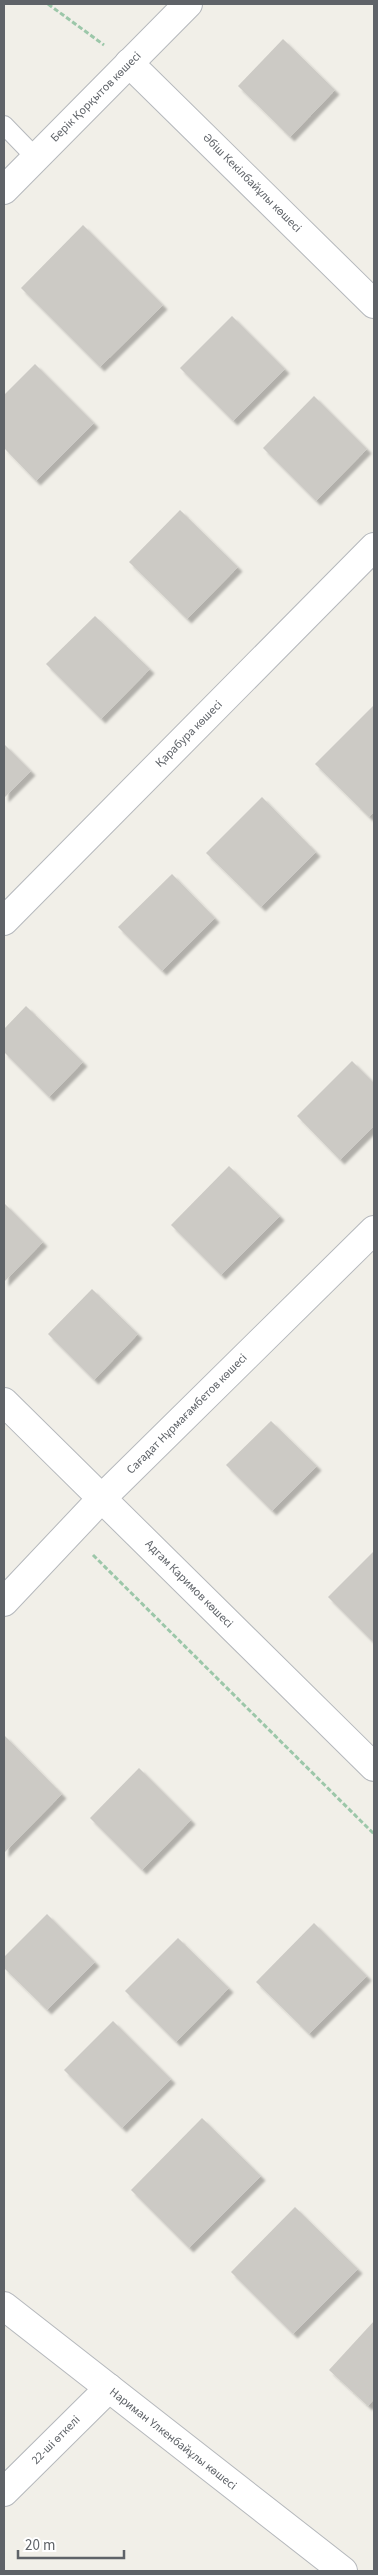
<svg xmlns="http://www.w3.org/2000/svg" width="378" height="2575" viewBox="0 0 378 2575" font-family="'Source Sans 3',sans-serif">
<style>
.building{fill:#cccac5;filter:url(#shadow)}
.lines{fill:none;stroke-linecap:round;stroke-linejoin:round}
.service-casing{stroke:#b5b8bc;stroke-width:20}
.minor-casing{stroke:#b5b8bc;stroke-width:30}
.tertiary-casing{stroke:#b5b8bc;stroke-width:30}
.path{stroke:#9cc7a9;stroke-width:3;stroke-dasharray:5 2.5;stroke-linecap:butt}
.service{stroke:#fff;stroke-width:18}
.minor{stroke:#fff;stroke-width:28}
.tertiary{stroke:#fff;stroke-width:28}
.labels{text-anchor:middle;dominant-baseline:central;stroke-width:4;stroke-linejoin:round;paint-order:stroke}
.street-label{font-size:12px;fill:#5f6368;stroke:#fff}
</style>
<defs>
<filter id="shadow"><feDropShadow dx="4.5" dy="4.5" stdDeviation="1" flood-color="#0004"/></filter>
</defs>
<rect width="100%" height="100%" fill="#f1efe8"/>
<g class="building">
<polygon points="283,39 335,90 290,137 238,86"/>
<polygon points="83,225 163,305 100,367 21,288"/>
<polygon points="232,316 285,369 233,421 180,368"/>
<polygon points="35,364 94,423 36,481 4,448 4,395"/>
<polygon points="314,396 367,449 316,501 263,448"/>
<polygon points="180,510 238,567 187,619 129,562"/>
<polygon points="95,616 150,669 101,719 46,664"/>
<polygon points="373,706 374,812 369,817 315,764"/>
<polygon points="4,744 31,771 4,798"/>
<polygon points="262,797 316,852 261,907 206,853"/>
<polygon points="172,874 215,918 162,971 118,927"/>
<polygon points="26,1006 83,1062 49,1097 4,1052 4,1029"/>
<polygon points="352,1061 374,1083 374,1126 340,1160 297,1116"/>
<polygon points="229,1166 280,1216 221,1275 171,1225"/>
<polygon points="4,1203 43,1242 4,1282"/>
<polygon points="92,1289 138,1334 94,1380 48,1334"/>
<polygon points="271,1421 317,1466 272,1511 226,1465"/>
<polygon points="374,1551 374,1643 328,1597"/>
<polygon points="4,1735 62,1794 4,1853"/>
<polygon points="139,1768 191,1820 142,1870 90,1818"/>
<polygon points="47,1914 95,1962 47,2010 4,1968 4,1957"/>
<polygon points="314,1923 367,1976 309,2034 256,1982"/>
<polygon points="178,1938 229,1988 176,2042 125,1991"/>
<polygon points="113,2021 171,2079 122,2128 64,2070"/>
<polygon points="202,2118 261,2176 189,2248 131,2190"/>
<polygon points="295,2207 358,2269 293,2334 231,2272"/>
<polygon points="374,2321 374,2399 368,2406 329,2370"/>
</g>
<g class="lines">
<g class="service-casing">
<polyline id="service" points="4,125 36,158"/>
</g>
<g class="minor-casing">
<g id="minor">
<polyline points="129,63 374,304"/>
<polyline points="4,921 374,547"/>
<polyline points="4,1402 374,1767"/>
<polyline points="4,1602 102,1498 374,1230"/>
<polyline points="4,2306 343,2571"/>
<polyline points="4,2492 109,2388"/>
</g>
</g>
<g class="tertiary-casing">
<polyline id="tertiary" points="4,190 188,4"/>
</g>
<g class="path">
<polyline points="48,4 104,45"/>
<polyline points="93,1555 374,1834"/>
</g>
<use href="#service" class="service"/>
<use href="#minor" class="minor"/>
<use href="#tertiary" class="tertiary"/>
</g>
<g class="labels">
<g class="street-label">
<text transform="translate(96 97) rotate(-45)">Берік Қорқытов көшесі</text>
<text transform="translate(252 183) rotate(45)">Әбіш Кекілбайұлы көшесі</text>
<text transform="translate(189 734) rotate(-45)">Қарабура көшесі</text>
<text transform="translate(187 1414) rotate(-45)">Сағадат Нұрмағамбетов көшесі</text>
<text transform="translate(189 1584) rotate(45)">Адгам Каримов көшесі</text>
<text transform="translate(173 2439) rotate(38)">Нариман Үлкенбайұлы көшесі</text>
<text transform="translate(56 2440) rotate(-45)">22-ші өткелі</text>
</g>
</g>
<rect width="378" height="2575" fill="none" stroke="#5f6368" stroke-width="10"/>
<path d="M18 2550v8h106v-8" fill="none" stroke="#5f6368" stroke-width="2.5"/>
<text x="25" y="2550" font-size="15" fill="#5f6368" stroke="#ffffff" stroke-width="4" paint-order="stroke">20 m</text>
</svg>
